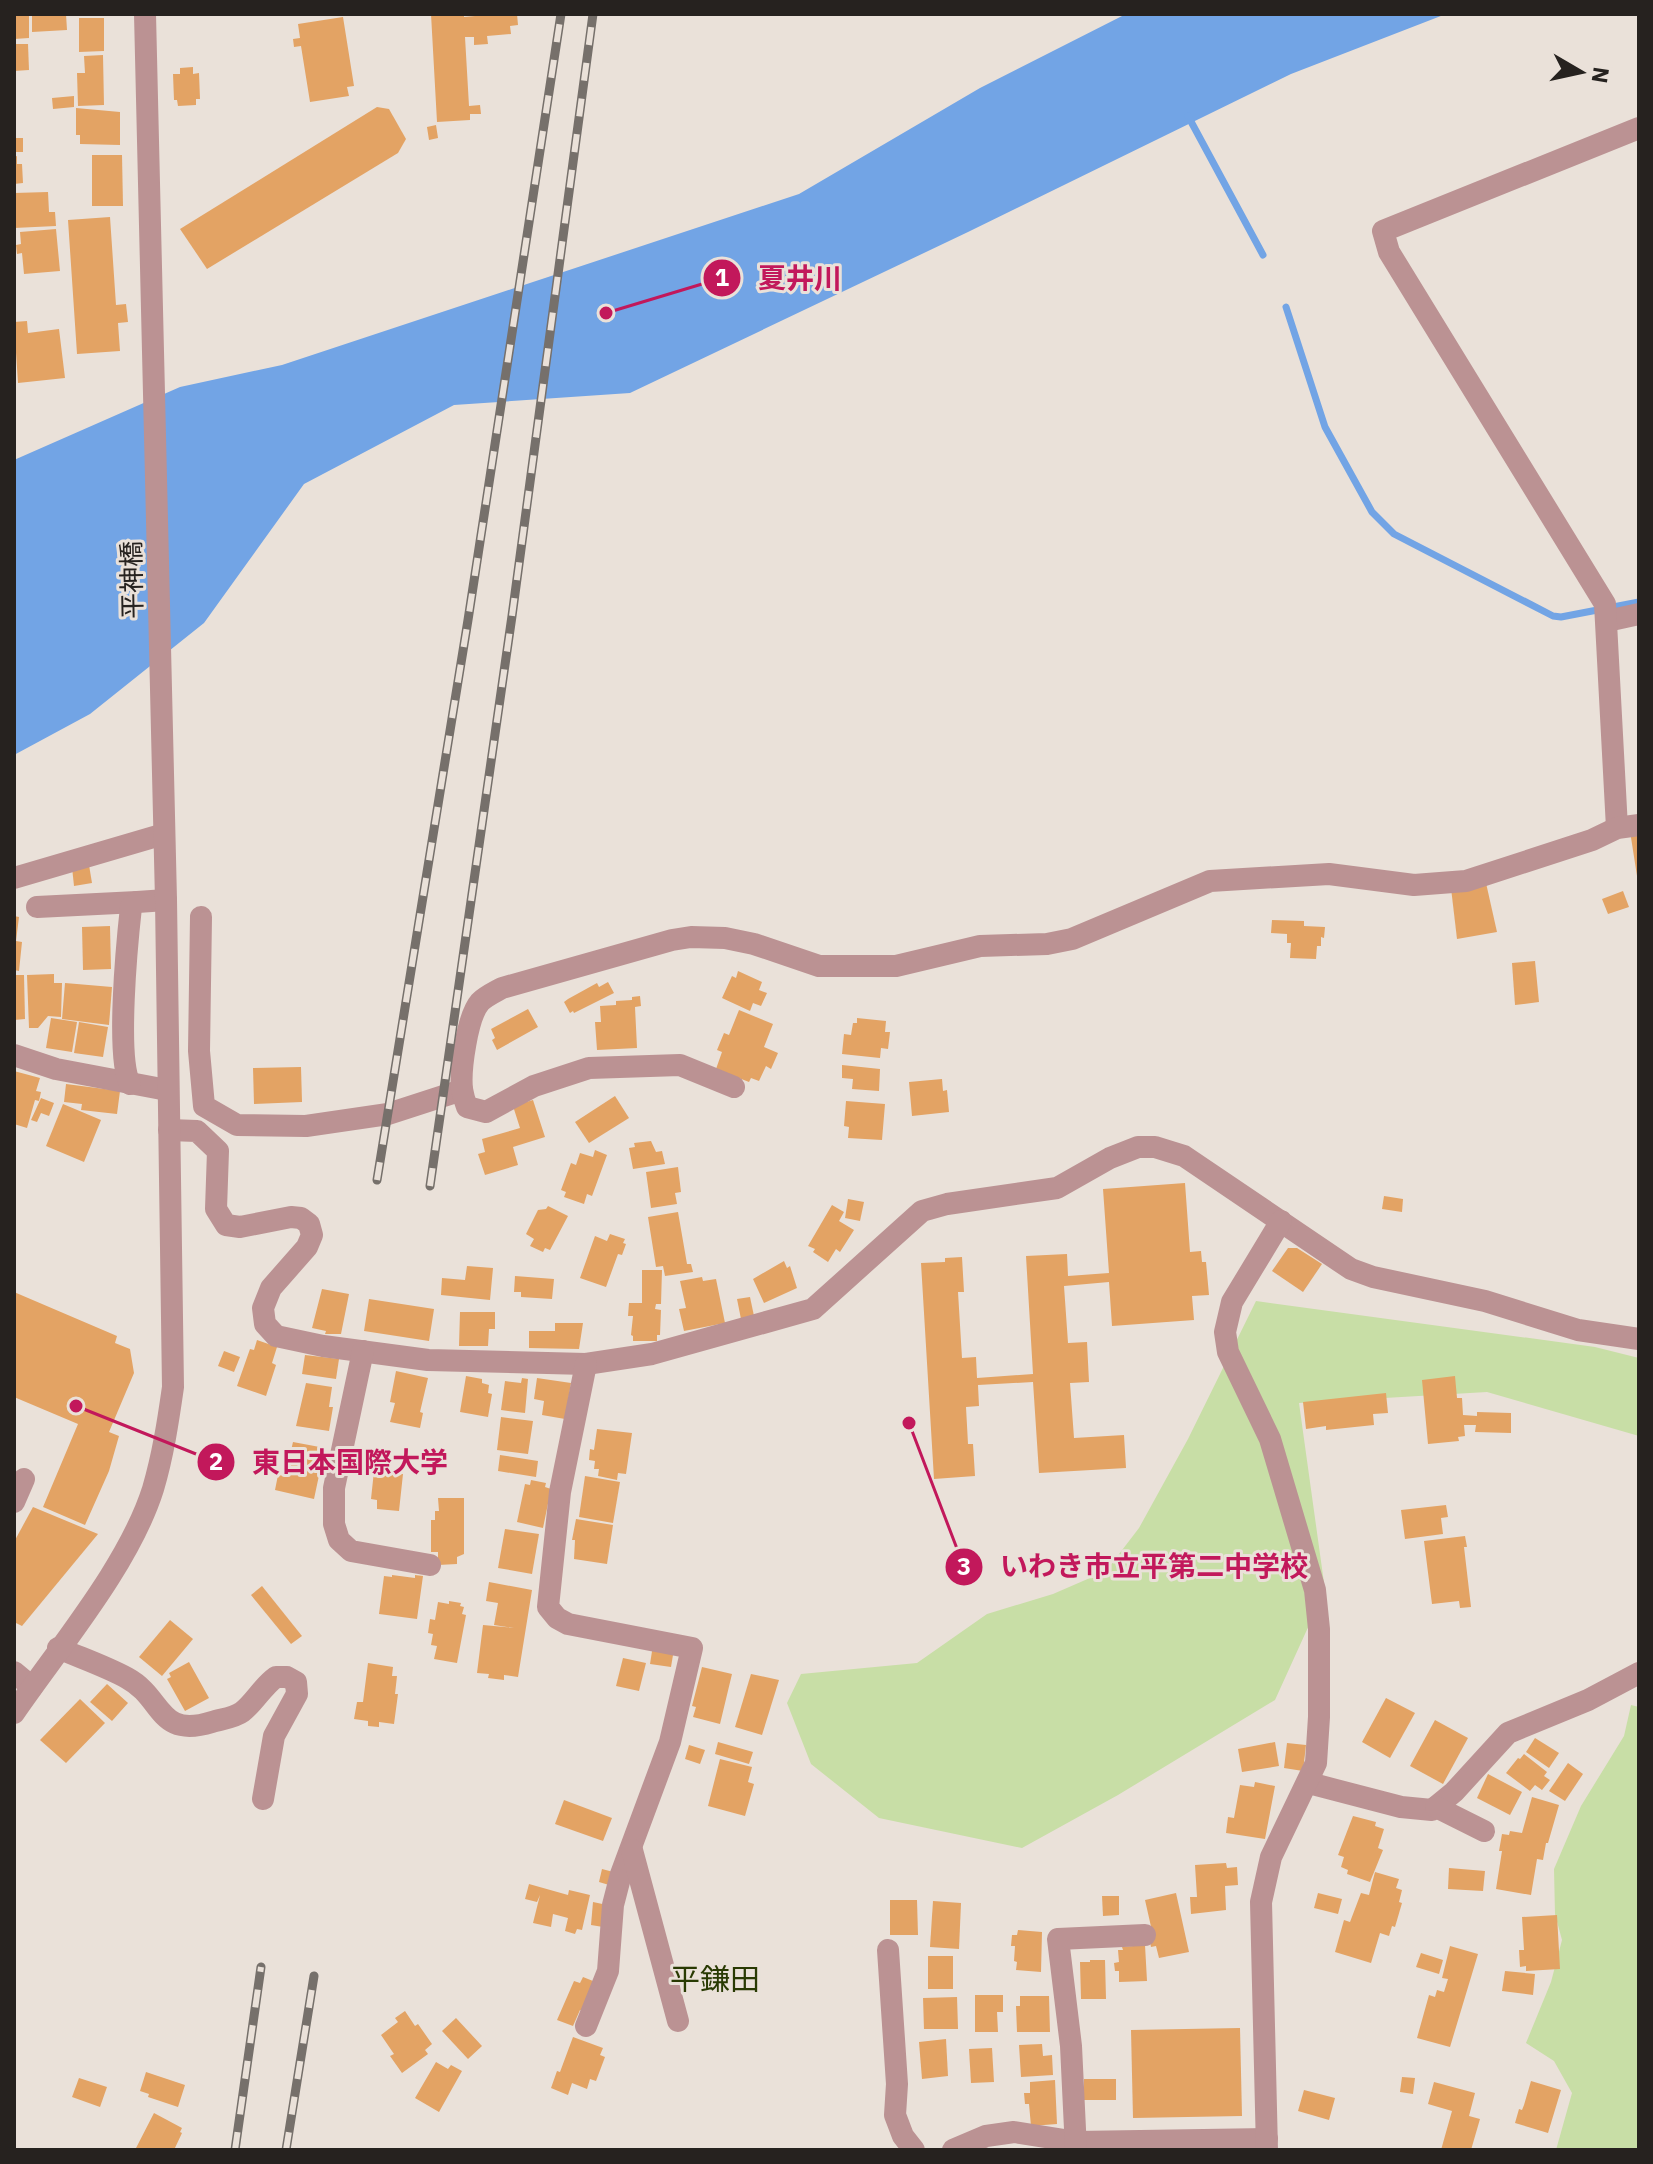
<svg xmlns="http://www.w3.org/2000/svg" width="1653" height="2164" viewBox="0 0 1653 2164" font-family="'IBM Plex Sans','Noto Sans JP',sans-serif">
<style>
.green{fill:#c8dea6}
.water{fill:#72a4e5}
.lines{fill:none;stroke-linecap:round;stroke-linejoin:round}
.stream{stroke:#72a4e5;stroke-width:7}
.building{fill:#e3a364}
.minor{stroke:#bb9293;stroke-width:22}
.rail-casing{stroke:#76706b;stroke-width:9}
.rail{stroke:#eae1d9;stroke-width:6;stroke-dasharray:18;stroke-linecap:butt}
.labels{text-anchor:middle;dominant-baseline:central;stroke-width:6;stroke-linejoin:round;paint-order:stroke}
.street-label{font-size:26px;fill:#26221f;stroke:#eae1d9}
.quarter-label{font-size:30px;fill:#293a03;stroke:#eae1d9}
.leader{fill:none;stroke:#c2185b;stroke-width:3}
.callout-dot{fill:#c2185b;stroke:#eae1d9;stroke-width:3}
.mark-label{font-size:24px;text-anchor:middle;font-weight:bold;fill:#fff}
.callout-label{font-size:28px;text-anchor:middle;font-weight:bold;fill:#c2185b;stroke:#eae1d9;stroke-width:6;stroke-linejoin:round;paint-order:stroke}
</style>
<rect width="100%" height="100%" fill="#eae1d9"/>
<g class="green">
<polygon points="1256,1301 1595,1347 1639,1358 1639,1436 1487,1392 1299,1403 1325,1590 1275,1700 1118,1795 1022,1848 879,1818 811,1764 787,1703 801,1674 917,1663 987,1614 1053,1594 1106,1571 1139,1528 1188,1439"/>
<polygon points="1631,1705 1639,1707 1639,2150 1556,2150 1572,2093 1554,2061 1526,2043 1551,1982 1562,1940 1555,1914 1554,1869 1581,1806 1624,1736"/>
</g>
<polygon class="water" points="1126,14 1446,14 1291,74 968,232 630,393 454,405 304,484 204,623 90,714 14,755 14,460 180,387 282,365 799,194 980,88"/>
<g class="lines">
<g class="stream">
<polyline points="1188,116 1263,255"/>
<polyline points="1286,307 1325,427 1372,512 1394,534 1553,616 1561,617 1639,602"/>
</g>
</g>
<g class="building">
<polygon points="14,14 29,14 29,38 14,39"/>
<polygon points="32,14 66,14 67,30 32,32"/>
<polygon points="431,14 464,14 464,17 475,16 474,14 517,14 518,25 510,26 511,34 487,36 488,44 474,45 474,37 465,37 469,106 480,105 481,114 470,114 470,120 437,122"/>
<polygon points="343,17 354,86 347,87 349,96 310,102 301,46 294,47 293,39 300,38 298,24"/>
<polygon points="79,18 104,18 104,51 79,52"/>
<polygon points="14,44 28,44 29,70 14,71"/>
<polygon points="103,55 104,105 78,106 77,73 85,73 84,56"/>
<polygon points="193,67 193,74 199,73 200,99 196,99 196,105 178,106 177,100 174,100 173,74 180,74 180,68"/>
<polygon points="74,96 74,107 53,109 52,98"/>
<polygon points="377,107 389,109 406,139 398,153 207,269 180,229"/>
<polygon points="76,108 120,112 120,145 80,144 80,135 76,135"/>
<polygon points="436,125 438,138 429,140 427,127"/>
<rect x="14" y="138" width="9" height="14"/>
<polygon points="92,155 122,155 123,206 92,206"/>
<polygon points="17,156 17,164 22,164 23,183 14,184 14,157"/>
<polygon points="48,192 49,212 55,212 56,226 14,228 14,193"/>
<polygon points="110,217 116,305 126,304 128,322 118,323 120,351 77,354 68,220"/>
<polygon points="56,229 60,271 24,274 22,253 17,254 16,245 21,244 20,232"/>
<polygon points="27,321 28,333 59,329 65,378 18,383 14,322"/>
<polygon points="1639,830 1639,876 1637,876 1630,831"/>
<polygon points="89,865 92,883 74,886 72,867"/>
<polygon points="1486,883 1497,932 1457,939 1451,888"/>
<polygon points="1623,891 1629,907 1608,914 1602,899"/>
<polygon points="14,916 19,917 16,941 22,942 19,971 14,970"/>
<polygon points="1272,920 1304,921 1304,926 1325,927 1324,938 1321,937 1321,946 1317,946 1316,959 1290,958 1291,943 1287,943 1287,934 1271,933"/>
<polygon points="110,926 111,969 83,970 82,927"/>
<polygon points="1535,961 1539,1002 1515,1005 1512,963"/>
<polygon points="738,971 762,982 759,990 767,993 761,1006 753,1003 750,1011 722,998 732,976 736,978"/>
<polygon points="54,974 54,983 62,983 61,1017 48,1016 38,1028 29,1028 27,975"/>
<polygon points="14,975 24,975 25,1019 14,1020"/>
<polygon points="608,982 614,993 574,1013 573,1011 570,1013 564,1002 568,999 597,983 599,987"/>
<polygon points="65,983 112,987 109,1025 62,1019"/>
<polygon points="640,996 641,1006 635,1007 637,1048 597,1050 595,1022 601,1022 600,1006 616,1005 616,1001 632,1000 632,997"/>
<polygon points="528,1009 538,1027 497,1050 492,1040 495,1038 491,1029"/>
<polygon points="739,1010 773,1024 764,1047 778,1053 771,1069 766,1066 759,1081 751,1078 749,1082 716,1069 722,1052 717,1050 724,1033 729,1035"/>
<polygon points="51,1018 77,1022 72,1052 46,1048"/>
<polygon points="857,1018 886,1021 885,1032 890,1032 888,1049 881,1048 880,1058 842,1054 844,1034 851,1035 853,1023 857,1023"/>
<polygon points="79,1022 108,1027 103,1057 74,1053"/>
<polygon points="842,1065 880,1069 879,1091 852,1089 853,1079 842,1078"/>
<polygon points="301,1067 302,1102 254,1104 253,1068"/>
<polygon points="14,1071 40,1078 36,1091 41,1092 39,1101 35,1100 27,1128 14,1124"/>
<polygon points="942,1079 943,1091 947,1090 949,1112 912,1116 909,1082"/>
<polygon points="66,1084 120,1091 117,1114 81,1110 82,1104 64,1102"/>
<polygon points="615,1096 629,1118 589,1143 575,1122"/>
<polygon points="41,1098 54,1103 49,1116 41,1113 37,1122 31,1120"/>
<polygon points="533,1100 545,1137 513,1147 518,1165 485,1175 478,1154 485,1152 482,1139 520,1128 513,1106"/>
<polygon points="846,1101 885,1104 882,1140 848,1138 849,1127 844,1126"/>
<polygon points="63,1104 101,1120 84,1162 46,1146"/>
<polygon points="651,1141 656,1152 662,1151 665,1164 633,1169 629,1148 635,1147 634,1143"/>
<polygon points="595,1150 607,1155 592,1196 587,1194 584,1204 564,1197 566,1192 561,1190 571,1163 576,1165 580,1153 593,1157"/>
<polygon points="678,1167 681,1192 675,1193 677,1204 651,1208 646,1172"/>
<polygon points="1185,1183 1190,1252 1201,1251 1202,1262 1206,1262 1209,1295 1192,1296 1194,1320 1112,1326 1109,1282 1064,1286 1068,1343 1087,1342 1089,1382 1070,1383 1074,1438 1124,1435 1126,1468 1039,1473 1033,1382 978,1385 979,1406 966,1407 968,1444 973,1444 975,1476 934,1479 921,1263 945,1262 945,1258 962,1257 964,1292 958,1292 962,1358 976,1357 977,1378 1033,1374 1026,1256 1067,1254 1068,1276 1109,1273 1103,1189"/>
<polygon points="1384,1196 1403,1199 1402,1212 1382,1209"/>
<polygon points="848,1199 864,1202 860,1221 845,1218"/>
<polygon points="832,1205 844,1212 839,1221 854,1230 840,1252 836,1249 828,1262 813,1252 815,1249 808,1246"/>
<polygon points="548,1206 568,1216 550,1250 545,1248 543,1252 530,1246 534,1239 526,1234 538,1210 546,1209"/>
<polygon points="678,1212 687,1264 691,1264 693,1272 665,1276 663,1266 656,1267 648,1217"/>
<polygon points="610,1234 625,1239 623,1243 626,1244 622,1255 618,1254 606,1287 580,1278 595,1236 607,1241"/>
<polygon points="1288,1248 1297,1248 1322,1264 1303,1292 1272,1271"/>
<polygon points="784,1261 787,1268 790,1266 797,1288 764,1303 753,1279"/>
<polygon points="467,1266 493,1268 490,1300 441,1295 442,1278 465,1280"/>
<polygon points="642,1270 662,1270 661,1304 656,1304 655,1309 661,1310 660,1335 657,1335 657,1341 633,1341 633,1336 631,1335 633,1316 628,1316 629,1303 642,1303"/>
<polygon points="515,1276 554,1279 552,1299 521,1297 521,1292 514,1292"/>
<polygon points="702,1277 703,1281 716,1279 725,1323 684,1331 679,1309 686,1308 680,1281"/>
<polygon points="322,1289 349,1294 341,1334 325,1334 326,1331 312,1328"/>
<polygon points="14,1292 117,1336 115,1343 130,1349 134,1373 109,1432 119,1436 109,1471 85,1525 43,1507 78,1424 14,1397"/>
<polygon points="750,1297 754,1316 741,1319 737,1299"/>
<polygon points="369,1299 434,1309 429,1341 364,1331"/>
<polygon points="460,1312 495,1312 495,1329 489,1329 488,1346 459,1346"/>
<polygon points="555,1323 583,1323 579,1349 529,1348 529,1331 555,1331"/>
<polygon points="257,1340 277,1347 272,1363 276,1365 266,1396 237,1386 250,1349 254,1350"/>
<polygon points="224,1351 240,1357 234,1372 218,1366"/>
<polygon points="305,1355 339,1359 336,1379 302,1374"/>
<polygon points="396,1371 428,1378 420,1412 423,1413 420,1428 390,1422 395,1403 390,1402"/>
<polygon points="466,1376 482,1379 482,1383 489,1385 488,1393 492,1394 488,1417 460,1412"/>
<polygon points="1455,1376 1457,1398 1462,1398 1463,1415 1477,1416 1477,1412 1511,1413 1511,1433 1475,1432 1476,1425 1464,1425 1465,1436 1458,1437 1459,1441 1428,1444 1422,1380"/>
<polygon points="522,1378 528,1379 525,1413 501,1410 505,1381 521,1383"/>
<polygon points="537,1378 571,1383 565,1419 542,1415 544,1401 534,1399"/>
<polygon points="306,1383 332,1387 329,1407 333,1407 329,1431 296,1426"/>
<polygon points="1386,1393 1388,1413 1373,1414 1374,1425 1326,1430 1326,1426 1306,1429 1303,1402"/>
<polygon points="501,1417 533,1421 528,1454 497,1450"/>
<polygon points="597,1429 632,1433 626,1474 618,1473 617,1480 598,1476 599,1469 594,1469 595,1461 589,1460 590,1449 594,1450"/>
<polygon points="293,1442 325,1448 324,1466 321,1466 314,1499 275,1490 278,1475 285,1476"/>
<polygon points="500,1455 538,1461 536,1477 498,1471"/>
<polygon points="374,1471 403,1474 399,1511 377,1509 377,1500 371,1499"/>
<polygon points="585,1476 620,1482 613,1523 579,1517"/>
<polygon points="531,1480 546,1483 545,1487 551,1489 543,1528 517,1522 525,1484 530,1485"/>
<polygon points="438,1498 464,1498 464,1554 457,1557 457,1564 438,1565 438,1552 431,1552 431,1520 435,1520 435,1511 439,1511"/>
<polygon points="1446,1505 1448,1517 1441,1518 1443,1534 1405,1539 1401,1510"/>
<polygon points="33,1507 98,1534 22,1626 14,1622 14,1542"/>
<polygon points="576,1519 613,1525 607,1564 574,1559 575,1540 572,1540"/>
<polygon points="505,1529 539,1534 532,1574 498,1568"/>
<polygon points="1465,1536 1467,1547 1464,1547 1471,1607 1460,1608 1459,1601 1432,1604 1424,1541"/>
<polygon points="392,1575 415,1578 415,1575 423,1576 417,1619 379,1614 384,1576 392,1577"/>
<polygon points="489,1582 532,1590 518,1677 504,1675 504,1680 488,1678 489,1674 477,1673 483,1625 514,1628 494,1625 498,1603 486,1601"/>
<polygon points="262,1586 302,1636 291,1644 251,1595"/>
<polygon points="449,1601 461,1603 460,1606 464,1607 462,1614 466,1615 457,1663 434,1659 437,1646 431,1645 433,1634 428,1633 430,1619 435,1620 438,1602 449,1604"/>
<polygon points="170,1620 193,1639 162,1676 139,1657"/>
<polygon points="653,1645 674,1649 671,1667 650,1664"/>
<polygon points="623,1658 646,1663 639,1691 616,1686"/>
<polygon points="189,1662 209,1698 185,1711 167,1679 171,1677 169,1673"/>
<polygon points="368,1663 393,1667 392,1676 397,1676 395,1694 398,1694 394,1724 379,1722 379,1727 368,1726 368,1721 354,1719 357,1702 363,1702"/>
<polygon points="702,1667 732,1674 720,1724 693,1717 696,1707 692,1706"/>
<polygon points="751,1674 779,1680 762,1735 735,1727"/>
<polygon points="107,1684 128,1703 112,1721 90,1702"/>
<polygon points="1386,1698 1415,1713 1390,1758 1362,1742"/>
<polygon points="80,1699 105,1723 66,1763 40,1740"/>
<polygon points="1435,1720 1468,1738 1443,1784 1410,1766"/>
<polygon points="1535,1738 1559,1753 1549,1768 1526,1752"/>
<polygon points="718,1742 753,1752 749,1764 715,1754"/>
<polygon points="1275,1742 1279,1766 1242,1772 1238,1749"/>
<polygon points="1287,1743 1306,1745 1303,1771 1284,1768"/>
<polygon points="689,1745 705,1750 700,1764 685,1759"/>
<polygon points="1524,1754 1547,1772 1544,1776 1550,1780 1542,1790 1535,1785 1530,1791 1506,1773 1518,1758 1520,1759"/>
<polygon points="720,1759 752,1767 748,1782 754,1784 745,1816 708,1806"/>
<polygon points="1568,1763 1583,1774 1565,1801 1549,1791"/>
<polygon points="1488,1774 1522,1792 1510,1815 1477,1798"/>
<polygon points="1255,1782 1275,1786 1265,1839 1226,1833 1228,1817 1234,1818 1240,1785 1254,1787"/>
<polygon points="1532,1797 1559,1805 1548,1843 1546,1843 1543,1860 1537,1859 1531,1895 1496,1889 1502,1851 1499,1851 1502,1834 1509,1835 1510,1831 1522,1833"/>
<polygon points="564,1800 612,1818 603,1841 555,1824"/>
<polygon points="1353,1816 1376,1822 1375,1826 1384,1829 1378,1848 1383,1850 1370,1882 1347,1874 1348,1870 1341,1867 1344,1857 1338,1855"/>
<polygon points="1226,1863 1227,1868 1237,1867 1238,1885 1225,1886 1226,1910 1191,1914 1190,1897 1197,1897 1195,1865"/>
<polygon points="1449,1868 1485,1871 1483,1891 1448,1889"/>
<polygon points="602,1869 617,1873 609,1885 599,1882"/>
<polygon points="1375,1872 1399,1879 1396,1888 1402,1890 1399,1902 1402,1903 1395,1927 1392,1926 1389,1936 1380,1933 1371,1963 1335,1952 1344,1920 1350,1922 1361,1893 1369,1895"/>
<polygon points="529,1884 568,1895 569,1890 590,1895 582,1930 577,1929 575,1934 565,1931 568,1918 553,1914 551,1927 533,1923 540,1895 537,1902 525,1899"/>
<polygon points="1176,1893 1189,1952 1159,1958 1156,1946 1151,1947 1148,1931 1152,1931 1145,1900"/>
<polygon points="1318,1893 1342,1899 1338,1914 1314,1908"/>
<polygon points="1102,1896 1119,1896 1119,1915 1103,1916"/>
<polygon points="890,1900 917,1900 918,1935 890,1935"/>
<polygon points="933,1901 961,1903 959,1949 930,1947"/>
<polygon points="593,1902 607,1905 603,1927 591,1925"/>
<polygon points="1557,1915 1560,1969 1526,1971 1526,1966 1520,1967 1519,1950 1524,1950 1522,1917"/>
<polygon points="1018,1930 1042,1932 1041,1972 1016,1970 1017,1962 1014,1961 1015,1946 1011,1946 1012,1935 1017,1935"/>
<polygon points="1145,1945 1147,1981 1119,1982 1119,1971 1115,1971 1114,1963 1119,1962 1118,1950 1123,1950 1122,1947"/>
<polygon points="1450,1946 1478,1954 1450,2047 1417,2038 1429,1995 1435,1997 1437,1990 1444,1992 1448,1979 1442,1978"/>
<polygon points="1421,1953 1443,1960 1439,1974 1416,1967"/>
<rect x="928" y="1956" width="25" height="33"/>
<polygon points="1090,1960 1105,1960 1106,1999 1081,1999 1080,1962 1090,1962"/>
<polygon points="1505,1971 1535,1974 1533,1995 1502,1991"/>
<polygon points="583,1977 593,1981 584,2012 580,2010 573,2026 557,2020 574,1981 580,1983"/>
<polygon points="975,1995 1003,1995 1003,2012 997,2012 998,2032 975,2032"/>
<polygon points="1020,1996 1049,1996 1050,2032 1017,2032 1016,2006 1020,2006"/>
<polygon points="957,1997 958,2029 924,2029 923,1998"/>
<polygon points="405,2011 415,2026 418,2024 432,2044 425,2050 428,2054 402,2073 390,2056 394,2054 381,2035 398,2022 395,2018"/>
<polygon points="456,2018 482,2046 468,2059 442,2031"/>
<polygon points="1240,2028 1242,2116 1133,2118 1131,2030"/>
<polygon points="573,2037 603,2048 600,2055 605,2057 596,2081 590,2079 587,2089 572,2083 568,2095 551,2088 557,2071 560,2072"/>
<polygon points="946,2039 948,2076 922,2079 919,2042"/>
<polygon points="1042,2044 1043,2056 1052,2055 1053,2075 1021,2077 1019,2045"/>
<polygon points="992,2048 994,2082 971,2083 969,2049"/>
<polygon points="436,2062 448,2069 451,2065 462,2071 439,2112 415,2098"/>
<polygon points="146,2072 185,2085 178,2107 148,2097 149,2094 140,2091"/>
<polygon points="1402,2077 1415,2078 1413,2094 1400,2092"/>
<polygon points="79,2078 107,2087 100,2107 72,2097"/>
<rect x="1084" y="2079" width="32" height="21"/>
<polygon points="1055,2080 1057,2124 1031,2126 1029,2104 1025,2104 1024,2093 1030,2093 1030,2082"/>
<polygon points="1531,2081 1561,2090 1548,2133 1515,2123 1519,2109 1522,2110 1524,2105"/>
<polygon points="1434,2082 1475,2093 1469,2116 1480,2119 1471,2150 1441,2150 1452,2111 1428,2104"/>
<polygon points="1304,2090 1335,2098 1329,2120 1298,2111"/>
<polygon points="154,2113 182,2128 180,2132 182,2133 174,2150 135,2150"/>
</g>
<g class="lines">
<g class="minor">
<polyline points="1607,621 1639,614"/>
<polyline points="1617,828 1605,604 1389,252 1383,231 1639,128"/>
<polyline points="14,878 164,834"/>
<polyline points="37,907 137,902"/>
<polyline points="201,917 199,1051 204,1106 237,1125 306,1126 388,1114 462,1090"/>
<polyline points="14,1055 56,1069 167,1090"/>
<path d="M130 1084C116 1057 127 943 131 907L137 902 166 900"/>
<path d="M734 1087 680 1065 589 1068 534 1086 486 1112 467 1107C465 1102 463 1095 462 1089 460 1070 467 1017 480 1002 486 996 495 992 502 988L672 940 691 937 725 938 754 944 819 966H896L980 946 1047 944 1072 939 1210 881 1329 874 1414 885 1466 881 1592 840 1617 828 1639 825"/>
<polyline points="169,1130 197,1131 218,1151 216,1209 226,1225 240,1227 291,1217 301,1218 309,1224 312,1235 307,1247 271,1288 263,1308 265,1324 276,1336 323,1346 428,1360 586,1364 652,1354 813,1309 922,1211 947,1204 1057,1188 1110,1158 1138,1147 1155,1147 1184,1156 1351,1269 1373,1277 1485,1301 1578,1330 1639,1339"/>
<polyline points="363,1351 334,1488 334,1524 339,1540 351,1551 430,1565"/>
<polyline points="586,1364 560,1492 548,1607 557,1618 568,1624 692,1648 670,1742 621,1874 613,1905 608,1971 586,2026"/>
<polyline points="14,1502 24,1479"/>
<path d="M58 1648C81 1658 105 1666 127 1678 164 1698 157 1739 212 1722 221 1719 234 1718 242 1712 255 1702 262 1687 276 1677H287L296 1682 297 1694 274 1736 263 1799"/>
<polyline points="14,1672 32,1687"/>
<path d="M14 1713C60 1646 129 1565 153 1489 163 1455 168 1422 173 1387L166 900 145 14"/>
<polyline points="1309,1783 1401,1807 1432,1810 1454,1792 1508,1733 1588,1700 1639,1673"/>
<polyline points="1436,1807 1484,1831"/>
<polyline points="632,1850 678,2021"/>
<polyline points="888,1950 897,2084 895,2115 903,2136 914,2150"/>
<polyline points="953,2150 986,2136 1014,2132 1077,2142 1267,2139"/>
<polyline points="1076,2150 1071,2046 1058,1939 1145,1935"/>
<polyline points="1267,2150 1261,1902 1271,1857 1316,1763 1319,1717 1319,1629 1315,1590 1270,1439 1228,1352 1225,1332 1232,1302 1281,1221"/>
</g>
<g class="rail-casing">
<g id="rail">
<polyline points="377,1180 468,620 561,14"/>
<polyline points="430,1186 512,616 593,14"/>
<polyline points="235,2150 261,1967"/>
<polyline points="286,2150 314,1976"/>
</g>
</g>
<use href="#rail" class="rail"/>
</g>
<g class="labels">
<g class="street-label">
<text transform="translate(131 580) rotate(-91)">平神橋</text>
</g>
<g class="quarter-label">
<text x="715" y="1978">平鎌田</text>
</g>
</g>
<path class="leader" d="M606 313L722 278M76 1406L216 1462M909 1423L964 1567"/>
<g class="callout-dot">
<circle cx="606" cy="313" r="8"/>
<circle cx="76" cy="1406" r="8"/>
<circle cx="909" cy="1423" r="8"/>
<circle cx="722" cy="278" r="20"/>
<circle cx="216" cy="1462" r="20"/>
<circle cx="964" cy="1567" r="20"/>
</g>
<g class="mark-label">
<text x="722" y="286">1</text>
<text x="216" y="1470">2</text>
<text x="964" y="1575">3</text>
</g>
<g class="callout-label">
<text x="800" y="288">夏井川</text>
<text x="350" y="1472">東日本国際大学</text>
<text x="1154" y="1576">いわき市立平第二中学校</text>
</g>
<rect width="1653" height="2164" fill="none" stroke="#26221f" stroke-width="32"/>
<g transform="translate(1581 72) rotate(99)" stroke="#eae1d9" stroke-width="6" paint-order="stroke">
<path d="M0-6L14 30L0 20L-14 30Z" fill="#26221f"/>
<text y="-12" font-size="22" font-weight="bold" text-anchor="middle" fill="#26221f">N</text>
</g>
</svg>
